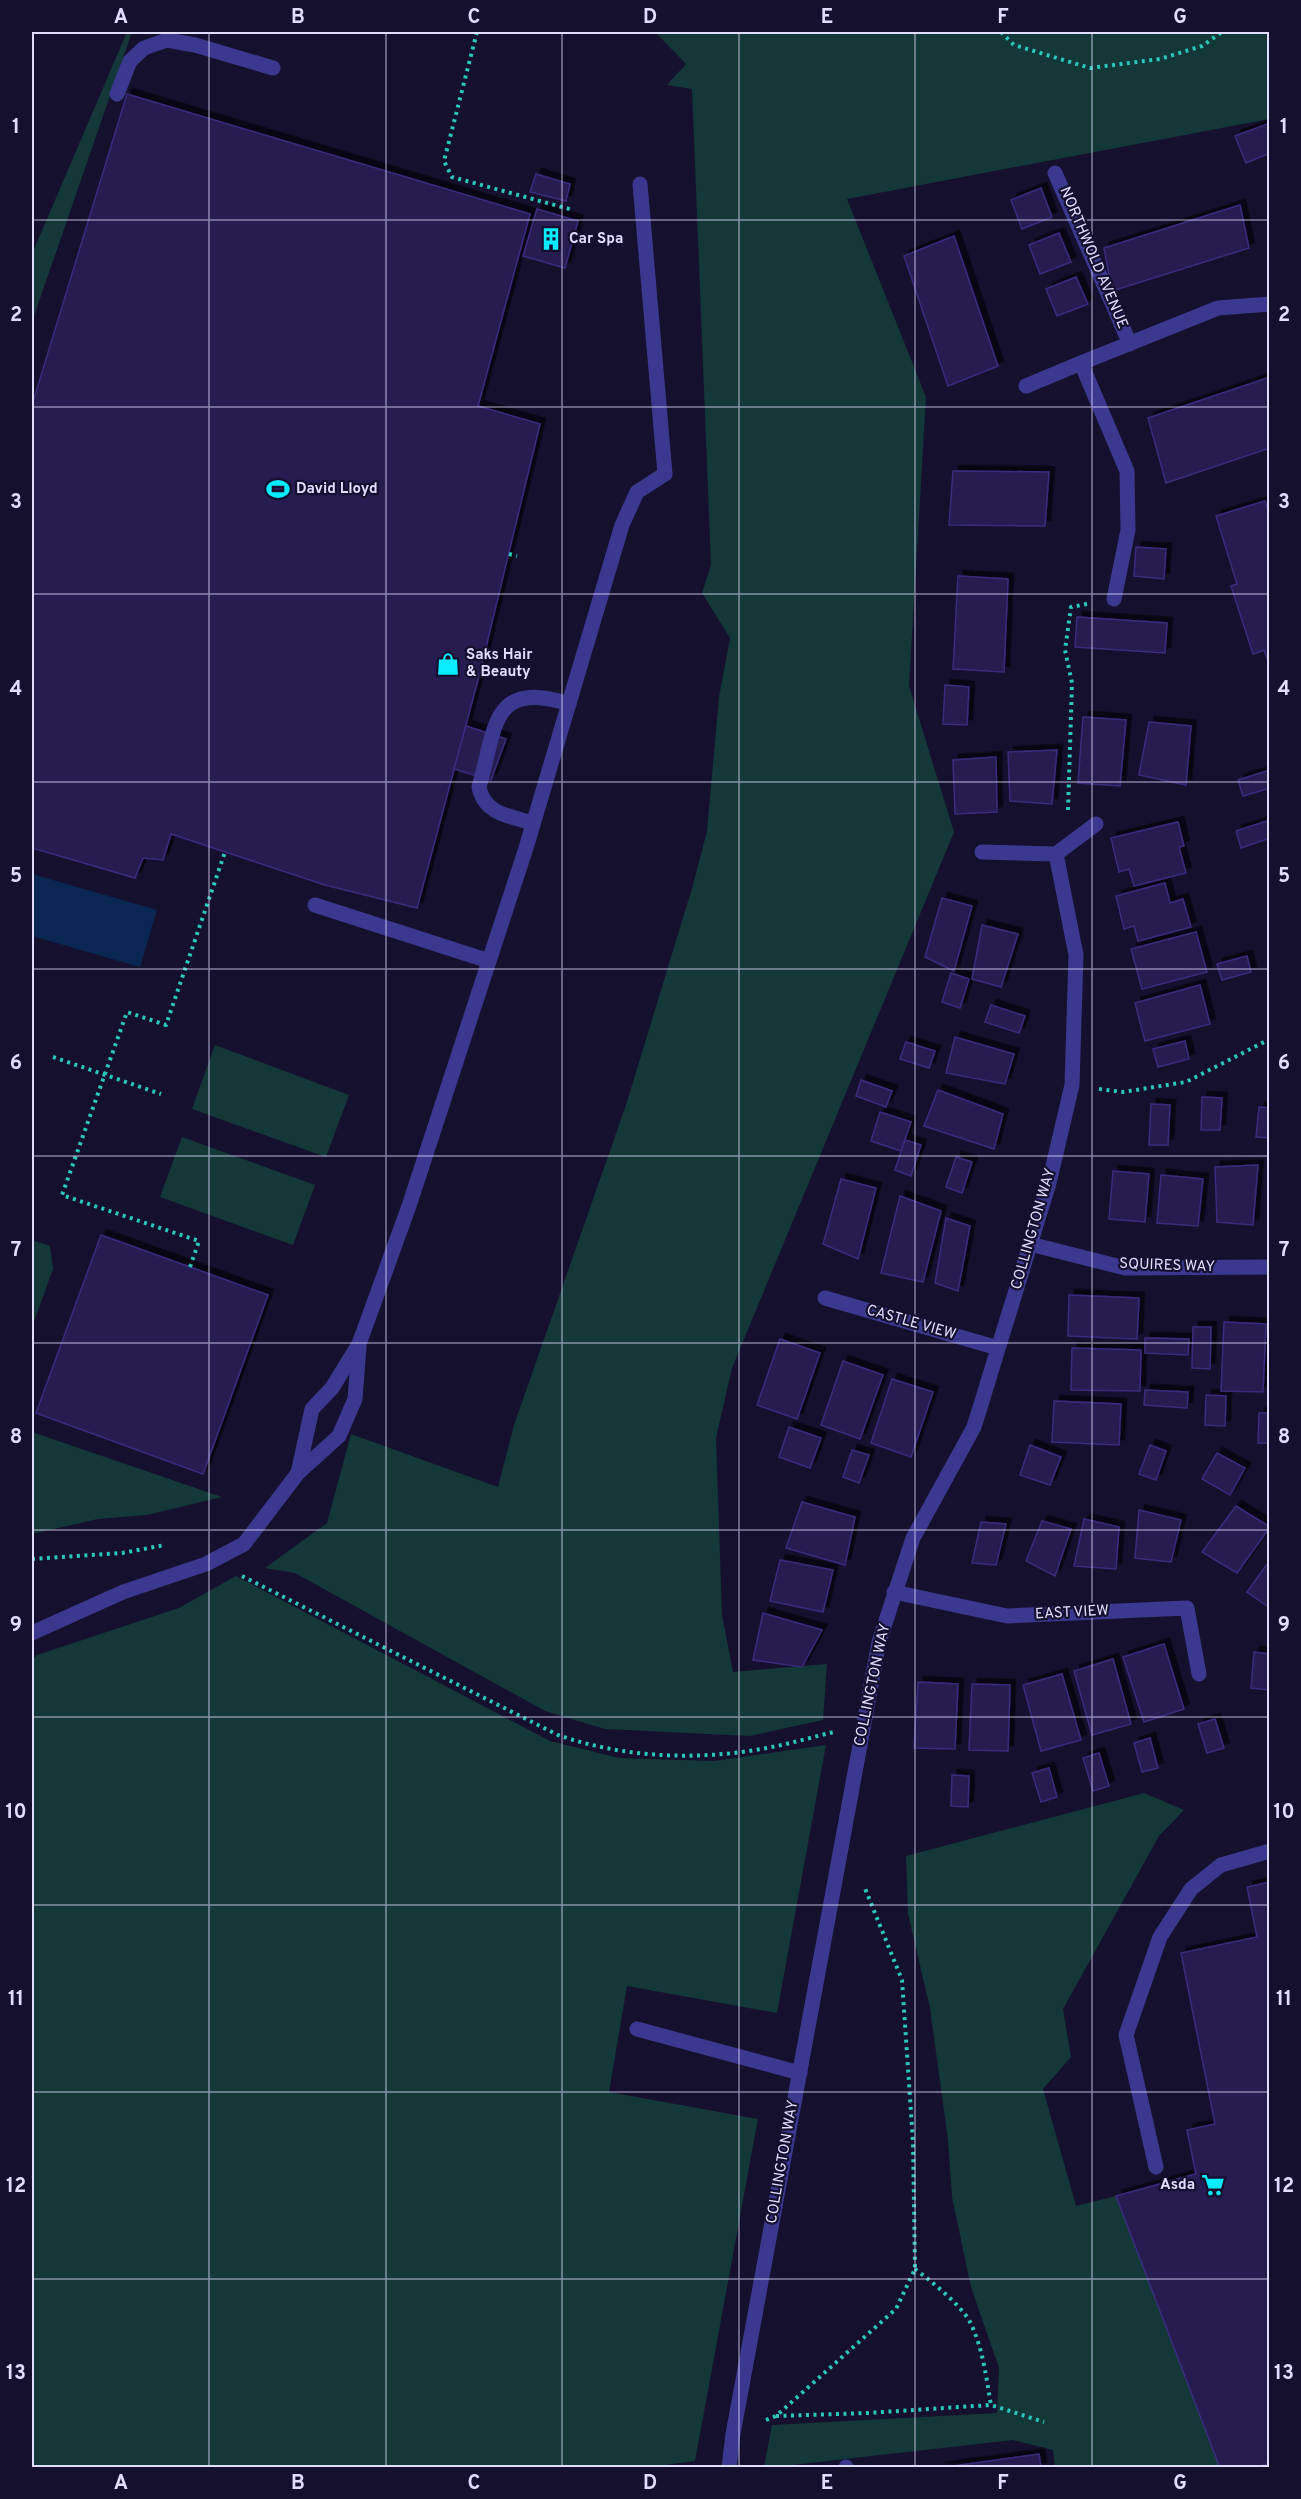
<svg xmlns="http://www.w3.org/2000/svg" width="1301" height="2499" viewBox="0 0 1301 2499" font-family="Overpass,sans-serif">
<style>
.green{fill:#133837}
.water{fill:#0a2653}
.building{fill:#251b50;stroke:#3b2c7d;stroke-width:1.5;filter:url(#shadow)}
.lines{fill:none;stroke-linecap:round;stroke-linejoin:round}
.path{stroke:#2ac7ba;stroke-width:4;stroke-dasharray:3 4.5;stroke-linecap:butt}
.minor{stroke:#3b398f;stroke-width:15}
.grid{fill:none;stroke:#e1ddff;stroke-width:1.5;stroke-opacity:0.55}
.labels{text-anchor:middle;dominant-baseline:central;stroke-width:4.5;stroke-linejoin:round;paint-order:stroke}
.poi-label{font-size:15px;font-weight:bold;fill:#e1ddff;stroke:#15102e;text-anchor:start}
.street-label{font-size:15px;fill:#e1ddff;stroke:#15102e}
.neatline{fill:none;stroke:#e1ddff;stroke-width:2}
.grid-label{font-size:20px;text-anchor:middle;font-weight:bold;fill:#e1ddff}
</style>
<defs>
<filter id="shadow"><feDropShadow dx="5.5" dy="-5.5" stdDeviation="0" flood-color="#0009"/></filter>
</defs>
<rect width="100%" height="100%" fill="#15102e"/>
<g class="green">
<polygon points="127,32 132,32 32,322 32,254"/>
<polygon points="655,32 1269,32 1269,119 847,199 926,397 909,686 954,832 732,1368 716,1438 722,1615 733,1672 827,1664 823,1720 750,1736 605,1729 545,1711 295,1573 265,1568 327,1523 351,1434 498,1487 514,1425 626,1105 693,885 707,831 719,697 730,638 702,593 711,565 692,89 667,85 686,64"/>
<polygon points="215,1045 349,1095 326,1157 192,1109"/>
<polygon points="182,1137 315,1185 293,1245 160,1197"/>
<polygon points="32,1240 50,1246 53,1269 32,1327"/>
<polygon points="32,1432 222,1497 147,1515 98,1519 32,1534"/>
<polygon points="236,1576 550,1741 619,1758 714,1761 826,1745 777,2013 627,1986 609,2092 758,2119 695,2461 643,2468 32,2467 32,1660 37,1655 179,1608"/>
<polygon points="1144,1793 1184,1810 1159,1836 1063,2009 1071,2057 1043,2089 1076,2206 1116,2196 1220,2467 1055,2467 1053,2450 1013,2440 792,2465 791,2467 764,2467 772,2425 997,2413 999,2368 971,2287 952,2197 948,2140 930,2008 908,1914 906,1856"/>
</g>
<polygon class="water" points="32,874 157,910 140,967 32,936"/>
<g class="building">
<polygon points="127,94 530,214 478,406 540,424 479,676 417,908 325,885 171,834 163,860 143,858 135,878 32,848 32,405"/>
<polygon points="1270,123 1270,153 1246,163 1235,136"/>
<polygon points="536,174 570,184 566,201 530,192"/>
<polygon points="1041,188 1052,217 1022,229 1011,200"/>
<polygon points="1240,205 1249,248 1112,291 1104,248"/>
<polygon points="537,209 578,221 565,268 523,256"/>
<polygon points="1059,233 1071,262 1040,274 1029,245"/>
<polygon points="954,236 998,366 948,386 904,256"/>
<polygon points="1076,277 1088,304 1057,316 1046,289"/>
<polygon points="1270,377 1270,448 1166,483 1148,418"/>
<polygon points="953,471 1049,472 1045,526 949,525"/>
<polygon points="1265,501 1270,517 1270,667 1264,650 1253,654 1231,586 1237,584 1216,516"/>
<polygon points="1136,547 1166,549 1164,579 1134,576"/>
<polygon points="958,576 1008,579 1004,672 953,669"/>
<polygon points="1077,617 1167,623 1165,653 1075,647"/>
<polygon points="945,685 969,687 967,725 943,724"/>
<polygon points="1083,717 1126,720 1120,786 1078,783"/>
<polygon points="1149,722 1191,726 1186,785 1139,775"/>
<polygon points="466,726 506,739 491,780 454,769"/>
<polygon points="1057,750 1052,804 1010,801 1008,752"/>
<polygon points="996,757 997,812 955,814 953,760"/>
<polygon points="1270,770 1270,788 1243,796 1238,780"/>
<polygon points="1270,820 1270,838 1241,848 1236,831"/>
<polygon points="1178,822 1184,846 1179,847 1186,873 1134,886 1129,869 1119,872 1111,838"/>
<polygon points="1165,883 1170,903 1183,899 1191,927 1138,941 1134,926 1124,929 1116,896"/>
<polygon points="942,898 972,906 954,971 925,957"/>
<polygon points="982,925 1018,934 1001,987 972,979"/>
<polygon points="1196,932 1207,972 1142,989 1131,949"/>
<polygon points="1247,956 1251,972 1222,980 1217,964"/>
<polygon points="951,973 969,979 960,1008 942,1002"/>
<polygon points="1200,985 1210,1024 1145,1041 1135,1003"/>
<polygon points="991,1005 1025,1016 1019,1033 985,1022"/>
<polygon points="955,1037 1014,1054 1005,1084 946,1073"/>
<polygon points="1185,1041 1189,1059 1158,1067 1153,1049"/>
<polygon points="906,1042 935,1051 929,1068 900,1059"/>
<polygon points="861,1080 892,1091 886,1107 856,1096"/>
<polygon points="938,1090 1003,1114 994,1149 924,1126"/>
<polygon points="1202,1097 1222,1098 1220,1130 1201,1130"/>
<polygon points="1151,1104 1170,1105 1168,1145 1149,1145"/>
<polygon points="1259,1107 1270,1108 1270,1138 1256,1137"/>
<polygon points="880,1112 911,1122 901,1151 871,1141"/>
<polygon points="905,1140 921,1145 911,1176 895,1170"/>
<polygon points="956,1157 972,1162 962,1193 946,1187"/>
<polygon points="1258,1165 1253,1225 1217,1222 1215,1167"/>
<polygon points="1113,1171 1149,1174 1145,1222 1109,1219"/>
<polygon points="1161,1175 1203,1179 1198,1226 1157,1223"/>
<polygon points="841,1179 876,1188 858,1259 823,1244"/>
<polygon points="900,1196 941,1211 923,1282 881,1273"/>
<polygon points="946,1218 970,1226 958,1291 935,1283"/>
<polygon points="101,1235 268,1295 203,1474 36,1413"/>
<polygon points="1069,1295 1139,1298 1137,1339 1068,1336"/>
<polygon points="1224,1322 1266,1324 1263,1392 1221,1391"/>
<polygon points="1193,1327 1211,1327 1210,1369 1192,1368"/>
<polygon points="1145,1338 1189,1339 1188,1355 1145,1353"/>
<polygon points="780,1339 820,1353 797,1419 757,1405"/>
<polygon points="1072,1348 1141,1350 1140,1391 1071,1390"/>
<polygon points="843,1361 883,1375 860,1439 821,1425"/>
<polygon points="892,1379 933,1392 911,1457 871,1443"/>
<polygon points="1145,1390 1188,1392 1187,1408 1144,1405"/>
<polygon points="1206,1395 1226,1396 1225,1426 1205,1425"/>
<polygon points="1054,1401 1121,1404 1119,1445 1052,1442"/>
<polygon points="1259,1413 1270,1413 1270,1443 1258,1443"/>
<polygon points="789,1427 821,1438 810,1468 779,1457"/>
<polygon points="1030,1445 1061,1457 1050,1485 1020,1475"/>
<polygon points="1150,1445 1166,1451 1156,1480 1139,1474"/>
<polygon points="852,1450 869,1455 859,1483 843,1477"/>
<polygon points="1217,1453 1245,1468 1230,1495 1202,1479"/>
<polygon points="802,1502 855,1517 845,1565 786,1548"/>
<polygon points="1236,1506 1270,1527 1237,1573 1202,1552"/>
<polygon points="1139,1510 1181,1520 1171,1562 1135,1558"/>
<polygon points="1084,1519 1119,1527 1116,1569 1074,1566"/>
<polygon points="1042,1521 1071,1529 1055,1576 1026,1561"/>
<polygon points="981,1522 1006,1524 996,1565 972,1563"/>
<polygon points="780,1560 833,1570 823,1612 770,1601"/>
<polygon points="1270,1560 1270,1608 1247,1592"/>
<polygon points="763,1613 822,1630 802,1667 753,1660"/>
<polygon points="1164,1644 1184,1709 1144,1722 1123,1657"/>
<polygon points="1254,1652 1270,1654 1270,1690 1251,1688"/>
<polygon points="1113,1659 1131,1724 1092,1735 1074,1671"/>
<polygon points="1062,1674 1081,1740 1041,1751 1023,1685"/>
<polygon points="918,1682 958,1684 955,1749 914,1748"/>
<polygon points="972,1684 1010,1685 1008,1751 969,1750"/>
<polygon points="1215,1719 1224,1748 1207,1753 1198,1724"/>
<polygon points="1150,1738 1158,1768 1142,1772 1134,1743"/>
<polygon points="1099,1753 1109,1786 1093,1791 1083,1758"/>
<polygon points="1049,1768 1057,1797 1041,1802 1032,1773"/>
<polygon points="952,1775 969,1776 968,1807 951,1806"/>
<polygon points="1270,1882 1270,2463 1253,2468 1220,2468 1116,2196 1196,2174 1187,2130 1215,2124 1181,1953 1257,1937 1247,1887"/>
<polygon points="1039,2454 1041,2468 939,2468"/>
</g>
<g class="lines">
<g class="path">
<polyline points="477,32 444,161 452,177 573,210"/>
<polyline points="1001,32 1014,45 1090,68 1160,59 1202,46 1222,32"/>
<polyline points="509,554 517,556"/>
<polyline points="1068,810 1072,683 1065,650 1071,607 1087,604"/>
<polyline points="53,1057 161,1094"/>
<polyline points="1099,1089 1123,1092 1186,1082 1270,1039"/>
<polyline points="190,1267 199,1241 62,1195 127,1012 166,1025 225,852"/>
<polyline points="32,1559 122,1553 165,1545"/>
<path d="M242 1576 558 1735C624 1758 698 1761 767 1748 789 1744 812 1737 834 1732"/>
<path d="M915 2269C931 2281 961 2305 970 2322 983 2348 986 2377 991 2405"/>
<polyline points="776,2416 867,2413 991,2405 1044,2422"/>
<polyline points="766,2420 776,2416 896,2309 915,2269 913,2142 902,1980 864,1886"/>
</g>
<g class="minor">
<polyline points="117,94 130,61 144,48 167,40 195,45 273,68"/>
<polyline points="1055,173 1130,344"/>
<polyline points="1026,386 1081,363"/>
<polyline points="1114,599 1128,530 1127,471 1081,363 1218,308 1270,304"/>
<path d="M533 823C510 816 484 814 479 787 496 728 491 679 569 704"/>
<polyline points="982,852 1056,854 1096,824"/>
<polyline points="315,905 489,961"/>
<polyline points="1030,1244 1125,1268 1270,1267"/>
<polyline points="825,1298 998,1348"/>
<polyline points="298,1473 312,1409 332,1388 359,1344 409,1206 526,848 622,525 637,492 665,474 640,184"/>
<polyline points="894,1592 1007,1616 1187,1608 1199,1674"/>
<polyline points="32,1633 123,1592 206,1564 244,1544 298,1473 339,1436 355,1399 359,1347"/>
<polyline points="637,2029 800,2073"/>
<polyline points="1156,2167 1126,2035 1160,1937 1191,1889 1221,1865 1270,1851"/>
<polyline points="846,2467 846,2468"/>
<polyline points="729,2468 733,2434 879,1642 913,1538 974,1427 1049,1183 1072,1085 1076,955 1056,854"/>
</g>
</g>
<path class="grid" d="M209 32V2468M386 32V2468M562 32V2468M739 32V2468M915 32V2468M1092 32V2468M32 220H1270M32 407H1270M32 594H1270M32 782H1270M32 969H1270M32 1156H1270M32 1343H1270M32 1530H1270M32 1717H1270M32 1905H1270M32 2092H1270M32 2279H1270"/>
<defs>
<g id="building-bare" transform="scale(1.8)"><path d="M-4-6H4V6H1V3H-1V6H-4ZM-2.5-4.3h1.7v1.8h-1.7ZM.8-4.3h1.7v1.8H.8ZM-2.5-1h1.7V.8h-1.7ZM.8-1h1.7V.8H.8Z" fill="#09ebff" stroke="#15102e" stroke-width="2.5" paint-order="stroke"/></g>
<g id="stadium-bare" transform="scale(1.8)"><path d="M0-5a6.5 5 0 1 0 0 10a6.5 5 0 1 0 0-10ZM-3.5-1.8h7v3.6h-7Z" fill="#09ebff" stroke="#15102e" stroke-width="2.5" paint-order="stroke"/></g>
<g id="shop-bare" transform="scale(1.8)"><path d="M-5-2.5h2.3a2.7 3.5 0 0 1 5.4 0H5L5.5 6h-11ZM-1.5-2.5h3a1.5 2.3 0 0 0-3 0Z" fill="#09ebff" stroke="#15102e" stroke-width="2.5" paint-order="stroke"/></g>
<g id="supermarket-bare" transform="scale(1.8)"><path d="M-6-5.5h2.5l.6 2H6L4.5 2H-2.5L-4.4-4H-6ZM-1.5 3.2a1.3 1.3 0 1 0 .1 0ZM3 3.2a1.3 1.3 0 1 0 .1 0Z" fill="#09ebff" stroke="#15102e" stroke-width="2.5" paint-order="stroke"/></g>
</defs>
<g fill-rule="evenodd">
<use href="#building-bare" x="551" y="239"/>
<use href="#stadium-bare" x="278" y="489"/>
<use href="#shop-bare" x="448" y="664"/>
<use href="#supermarket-bare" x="1213" y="2185"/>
</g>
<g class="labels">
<g class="poi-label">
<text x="569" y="239">Car Spa</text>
<text x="296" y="489">David Lloyd</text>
<text x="466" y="655">Saks Hair<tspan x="466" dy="17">&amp; Beauty</tspan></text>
<text x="1195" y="2185" text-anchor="end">Asda</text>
</g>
<g class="street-label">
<text transform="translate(1093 258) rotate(67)">NORTHWOLD AVENUE</text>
<text transform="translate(1034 1229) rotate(-74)">COLLINGTON WAY</text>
<text transform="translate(1167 1266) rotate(2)">SQUIRES WAY</text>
<text transform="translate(911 1323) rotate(16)">CASTLE VIEW</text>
<text transform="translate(1072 1613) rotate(-3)">EAST VIEW</text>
<text transform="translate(873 1685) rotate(-78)">COLLINGTON WAY</text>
<text transform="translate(783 2162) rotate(-80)">COLLINGTON WAY</text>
</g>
</g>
<rect width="1301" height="2499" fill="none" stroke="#15102e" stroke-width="66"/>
<rect x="33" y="33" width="1235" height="2433" class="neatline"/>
<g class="grid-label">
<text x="121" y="23">A</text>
<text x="298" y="23">B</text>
<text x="474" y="23">C</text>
<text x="650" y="23">D</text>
<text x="827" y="23">E</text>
<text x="1003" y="23">F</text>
<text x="1180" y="23">G</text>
<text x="16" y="133">1</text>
<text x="1284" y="133">1</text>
<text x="16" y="321">2</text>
<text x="1284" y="321">2</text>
<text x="16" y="508">3</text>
<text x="1284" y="508">3</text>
<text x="16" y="695">4</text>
<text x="1284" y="695">4</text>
<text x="16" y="882">5</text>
<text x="1284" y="882">5</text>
<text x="16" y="1069">6</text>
<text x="1284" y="1069">6</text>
<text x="16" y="1256">7</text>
<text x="1284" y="1256">7</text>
<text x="16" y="1443">8</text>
<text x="1284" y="1443">8</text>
<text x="16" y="1631">9</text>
<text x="1284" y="1631">9</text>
<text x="16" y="1818">10</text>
<text x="1284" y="1818">10</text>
<text x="16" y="2005">11</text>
<text x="1284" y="2005">11</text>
<text x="16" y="2192">12</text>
<text x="1284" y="2192">12</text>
<text x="16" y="2379">13</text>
<text x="1284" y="2379">13</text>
<text x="121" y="2489">A</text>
<text x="298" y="2489">B</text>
<text x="474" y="2489">C</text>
<text x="650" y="2489">D</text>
<text x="827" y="2489">E</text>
<text x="1003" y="2489">F</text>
<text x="1180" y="2489">G</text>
</g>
</svg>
